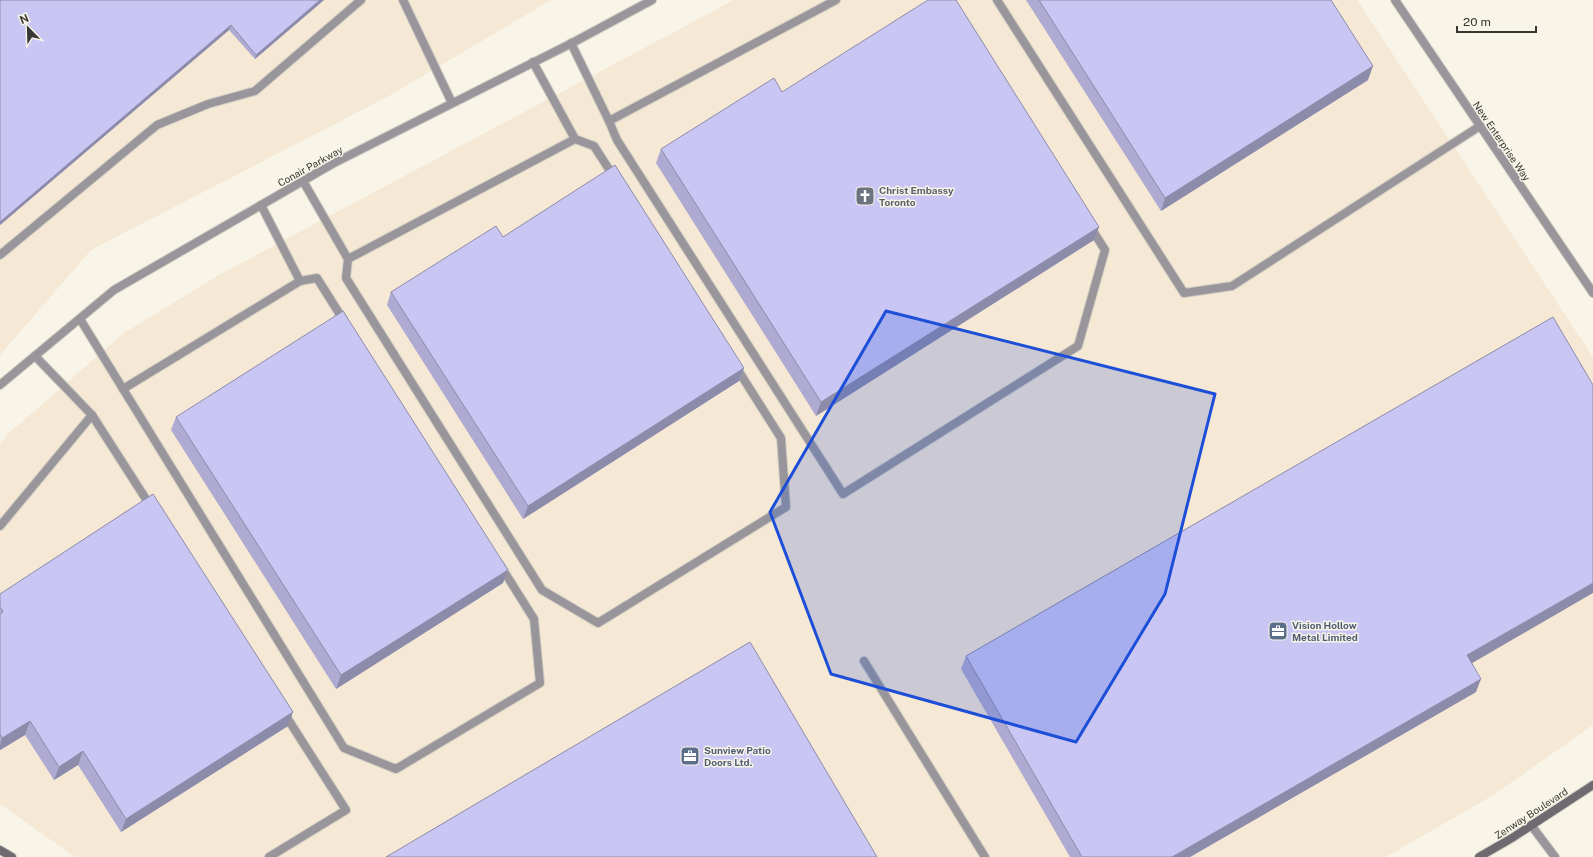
<svg xmlns="http://www.w3.org/2000/svg" width="1593" height="857" viewBox="0 0 1593 857" font-family="'Public Sans',sans-serif">
<style>
.industrial{fill:#f5e8d4}
.lines{fill:none;stroke-linecap:round;stroke-linejoin:round}
.lane-casing{stroke:#d2cec4;stroke-width:10}
.street-casing{stroke:#d2cec4;stroke-width:10}
.secondary-casing{stroke:#d2cec4;stroke-width:10}
.lane{stroke:#98969b;stroke-width:8}
.street{stroke:#98969b;stroke-width:8}
.secondary{stroke:#6d6a70;stroke-width:8}
.wall{fill:#aeaad1}
.shaded-wall{fill:#8d8baa}
.building{fill:#cac6f3;stroke:#8d8baa}
.marked{fill:#1d4ed8;fill-opacity:0.2;stroke:#1d4ed8;stroke-width:3;stroke-linejoin:round}
.labels{text-anchor:middle;dominant-baseline:central;stroke-width:3;stroke-linejoin:round;paint-order:stroke}
.street-label{font-size:10px;fill:#393733;stroke:#f8f4e8}
.worship-label{font-size:10px;font-weight:bold;fill:#5b616d;stroke:#f8f4e8;text-anchor:start}
.service-label{font-size:10px;font-weight:bold;fill:#4e5e75;stroke:#f8f4e8;text-anchor:start}
</style>
<rect width="100%" height="100%" fill="#f8f4e8"/>
<g class="industrial">
<polygon points="0,0 551,0 387,97 91,250 0,355"/>
<polygon points="734,0 1357,0 1593,357 1593,725 1495,794 1386,857 75,857 0,804 0,445 9,433 124,333 219,275"/>
</g>
<g class="lines">
<g class="lane-casing">
<g id="lane">
<polyline points="403,0 452,103"/>
<polyline points="997,0 1184,293 1232,286 1480,126"/>
<polyline points="571,43 609,121 836,0"/>
<polyline points="609,121 617,140 843,494 1078,346 1105,250 1091,228"/>
<polyline points="575,139 594,146 614,177"/>
<polyline points="303,181 348,259 575,139 533,62"/>
<polyline points="261,205 300,281 317,278 344,321"/>
<polyline points="0,255 157,125 208,104 255,91 361,0"/>
<polyline points="348,259 346,278 542,590 598,623 786,507 781,438 736,367"/>
<polyline points="80,319 344,748 396,769 540,683 534,619 500,565"/>
<polyline points="123,389 300,281"/>
<polyline points="92,415 151,507"/>
<polyline points="0,526 92,415 35,356"/>
<polyline points="864,661 985,857"/>
<polyline points="1531,825 1555,857"/>
<polyline points="269,857 346,810 284,713"/>
</g>
</g>
<g class="street-casing">
<g id="street">
<polyline points="1395,0 1593,293"/>
<polyline points="0,385 114,290 334,163 574,42 652,0"/>
</g>
</g>
<g class="secondary-casing">
<g id="secondary">
<polyline points="0,850 12,857"/>
<polyline points="1479,857 1512,838 1593,785"/>
</g>
</g>
<use href="#lane" class="lane"/>
<use href="#street" class="street"/>
<use href="#secondary" class="secondary"/>
</g>
<g class="wall">
<polygon points="0,0 324,0 255,59 229,30 0,225"/>
<polygon points="1026,0 1331,0 1368,80 1161,211"/>
<polygon points="782,92 1099,227 1094,240 816,416 656,163 661,149"/>
<polygon points="503,237 744,368 739,381 523,519 387,305 391,292"/>
<polygon points="176,417 503,583 336,689 171,430"/>
<polygon points="0,594 288,726 121,832 78,765 54,780 25,735 0,750"/>
<polygon points="966,656 1472,663 1476,692 1190,857 1070,857 961,669"/>
</g>
<g class="shaded-wall">
<polygon points="320,0 324,0 255,59 256,55"/>
<polygon points="231,25 229,30 0,225 0,222"/>
<polygon points="1373,66 1368,80 1161,211 1165,198"/>
<polygon points="1099,227 1094,240 816,416 821,402"/>
<polygon points="744,368 739,381 523,519 528,506"/>
<polygon points="508,570 503,583 336,689 341,675"/>
<polygon points="1593,583 1593,593 1462,669 1467,655"/>
<polygon points="1481,679 1476,692 1190,857 1172,857"/>
<polygon points="293,712 288,726 121,832 126,819"/>
<polygon points="30,721 25,735 0,750 0,745 2,738"/>
<polygon points="83,751 78,765 54,780 59,767"/>
</g>
<g class="building">
<polygon points="0,0 320,0 256,55 231,25 0,222"/>
<polygon points="928,0 956,0 1099,227 821,402 661,149 774,78 782,92"/>
<polygon points="1039,0 1331,0 1373,66 1165,198"/>
<polygon points="615,165 744,368 528,506 391,292 496,226 503,237"/>
<polygon points="343,311 508,570 341,675 176,417"/>
<polygon points="1553,317 1593,385 1593,583 1467,655 1481,679 1172,857 1082,857 966,656"/>
<polygon points="153,494 293,712 126,819 83,751 59,767 30,721 2,738 0,734 0,614 3,612 0,607 0,594"/>
<polygon points="750,642 877,857 386,857"/>
</g>
<path class="marked" d="M886 311 1215 394 1165 594 1076 742 831 674 770 512Z"/>
<defs>
<g id="church-square" transform="scale(1)"><rect x="-9" y="-9" width="18" height="18" rx="4" fill="#6b7280" stroke="#f8f4e8"/><path d="M-1.2-6h2.4v3.5h3.3v2.4h-3.3V6h-2.4V-.1h-3.3v-2.4h3.3Z" fill="#fff"/></g>
<g id="office-square" transform="scale(1)"><rect x="-9" y="-9" width="18" height="18" rx="4" fill="#5c6f8a" stroke="#f8f4e8"/><path d="M-6-3h4V-5.5h4V-3h4V5H-6ZM-1-4.5V-3h2v-1.5ZM-6 0V1H6V0Z" fill="#fff"/></g>
</defs>
<g fill-rule="evenodd">
<use href="#church-square" x="865" y="196"/>
<use href="#office-square" x="1278" y="631"/>
<use href="#office-square" x="690" y="756"/>
</g>
<g class="labels">
<g class="street-label">
<text transform="translate(1502 141) rotate(56)">New Enterprise Way</text>
<text transform="translate(310 166) rotate(-29)">Conair Parkway</text>
<text transform="translate(1531 813) rotate(-33)">Zenway Boulevard</text>
</g>
<g class="worship-label">
<text x="879" y="190">Christ Embassy<tspan x="879" dy="12">Toronto</tspan></text>
</g>
<g class="service-label">
<text x="1292" y="625">Vision Hollow<tspan x="1292" dy="12">Metal Limited</tspan></text>
<text x="704" y="750">Sunview Patio<tspan x="704" dy="12">Doors Ltd.</tspan></text>
</g>
</g>
<g transform="translate(28 28) rotate(337)" stroke="#f8f4e8" stroke-width="3" paint-order="stroke">
<path d="M0-3L7 15L0 10L-7 15Z" fill="#393733"/>
<text y="-6" font-size="11" font-weight="bold" text-anchor="middle" fill="#393733">N</text>
</g>
<path d="M1457 26v6h79v-6" fill="none" stroke="#393733" stroke-width="2"/>
<text x="1463" y="26" font-size="12" fill="#393733" stroke="#f8f4e8" stroke-width="3" paint-order="stroke">20 m</text>
</svg>
